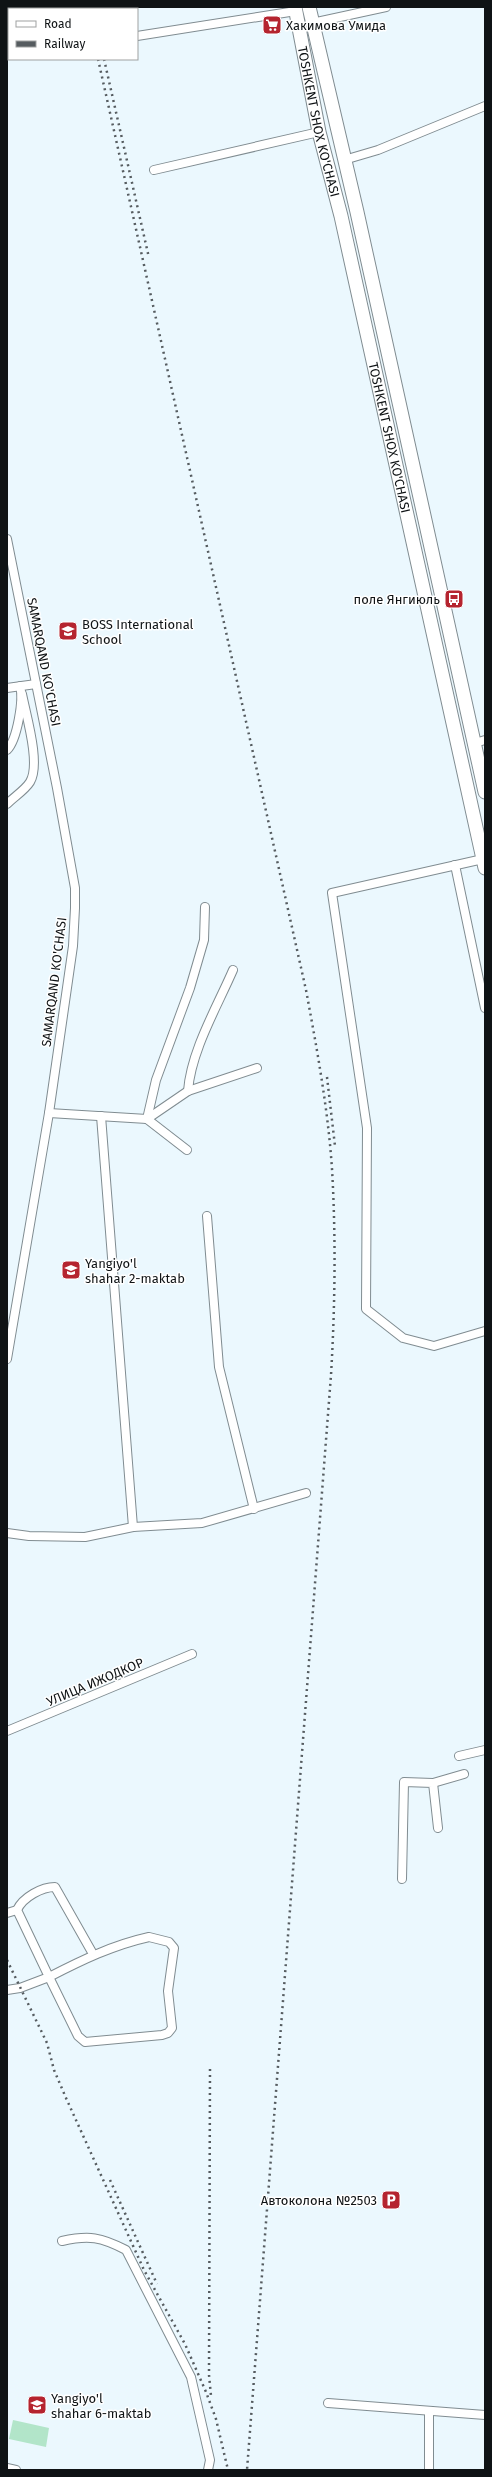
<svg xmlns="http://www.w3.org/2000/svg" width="492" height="2477" viewBox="0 0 492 2477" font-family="'Fira Sans',sans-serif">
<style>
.green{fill:#b2e5c9}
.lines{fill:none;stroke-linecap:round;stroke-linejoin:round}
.minor-casing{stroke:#808c91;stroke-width:10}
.primary-casing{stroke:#808c91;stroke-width:15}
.minor{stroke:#fff;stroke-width:8}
.primary{stroke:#fff;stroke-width:13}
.rail{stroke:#565c60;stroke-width:2.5;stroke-dasharray:2 4;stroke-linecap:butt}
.labels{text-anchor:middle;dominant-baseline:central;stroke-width:3;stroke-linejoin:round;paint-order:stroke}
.poi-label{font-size:13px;fill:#0f1315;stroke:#fff;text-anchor:start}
.street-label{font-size:13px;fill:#0f1315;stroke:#fff}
</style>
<rect width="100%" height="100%" fill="#ebf8fe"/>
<polygon class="green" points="13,2420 49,2428 46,2447 9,2439"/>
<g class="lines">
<g class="minor-casing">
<g id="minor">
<polyline points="312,23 386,7"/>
<polyline points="137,36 296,11"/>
<polyline points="344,160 378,150 485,106"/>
<polyline points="154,170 319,132"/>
<polyline points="7,539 57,788 75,888 75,908 73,946 49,1113 7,1359"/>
<polyline points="7,688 36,684"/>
<polyline points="475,743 485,740"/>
<path d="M7 750C17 740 24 700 20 686"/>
<path d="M7 804C14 797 25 790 30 782 41 764 26 715 22 694"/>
<polyline points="483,859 332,893 367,1128 366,1309 403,1338 434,1346 485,1331"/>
<polyline points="455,865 485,1008"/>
<path d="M188 1091C191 1051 217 1007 233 970"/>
<polyline points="49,1113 147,1119 187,1150"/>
<polyline points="101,1116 133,1527"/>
<polyline points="147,1119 156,1080 190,988 204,940 205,907"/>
<polyline points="147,1119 188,1091 257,1068"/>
<polyline points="207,1216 219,1367 254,1509"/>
<polyline points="7,1533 29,1536 85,1537 133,1527 202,1523 306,1493"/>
<polyline points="7,1731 192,1654"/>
<polyline points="459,1756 485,1750"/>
<polyline points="433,1783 464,1774"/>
<polyline points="402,1879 404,1782 433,1783 438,1828"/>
<polyline points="7,1913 17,1910"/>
<path d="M149 1937 169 1942 174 1948 168 1991 172 2028 168 2033 162 2035 85 2042 78 2036 49 1977C82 1960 113 1945 149 1937Z"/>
<path d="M7 1990 20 1988 49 1977 17 1910C23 1897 42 1887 55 1887L93 1954"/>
<path d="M62 2241C89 2235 101 2237 126 2250L191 2377 210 2460 208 2470"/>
<polyline points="328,2403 485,2415"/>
<polyline points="429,2412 429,2470"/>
<polyline points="7,2468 16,2470"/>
</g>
</g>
<g class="primary-casing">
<g id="primary">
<path id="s1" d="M295 7 319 132 341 216 485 868"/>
<polyline points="309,7 357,212 485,792"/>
</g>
</g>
<use href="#minor" class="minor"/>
<use href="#primary" class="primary"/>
<g class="rail">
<polyline points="86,7 87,9"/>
<polyline points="93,7 93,9"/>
<path d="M98 59 306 990C317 1049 328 1109 332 1169 336 1238 335 1307 331 1375L247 2470"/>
<polyline points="104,59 149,258"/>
<polyline points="327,1077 335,1146"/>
<polyline points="7,1960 47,2043 54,2070 66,2098 144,2270 185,2344 206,2392 216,2419 228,2470"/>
<polyline points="210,2069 209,2375 211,2396"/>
<polyline points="110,2180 157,2284"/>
</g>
</g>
<defs>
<g id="supermarket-square" transform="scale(1)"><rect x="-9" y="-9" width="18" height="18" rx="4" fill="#b5242f" stroke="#fff"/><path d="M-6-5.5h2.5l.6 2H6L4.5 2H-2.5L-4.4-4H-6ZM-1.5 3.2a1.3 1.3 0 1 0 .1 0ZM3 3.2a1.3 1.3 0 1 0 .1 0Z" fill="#fff"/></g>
<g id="bus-square" transform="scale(1)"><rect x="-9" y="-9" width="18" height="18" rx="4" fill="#b5242f" stroke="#fff"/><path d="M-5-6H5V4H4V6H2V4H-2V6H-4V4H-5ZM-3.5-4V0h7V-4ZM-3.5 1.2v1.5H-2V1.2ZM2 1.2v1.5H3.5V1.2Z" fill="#fff"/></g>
<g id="school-square" transform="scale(1)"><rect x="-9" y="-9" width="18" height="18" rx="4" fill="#b5242f" stroke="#fff"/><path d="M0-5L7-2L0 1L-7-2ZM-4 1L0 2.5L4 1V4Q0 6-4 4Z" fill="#fff"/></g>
<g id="parking-square" transform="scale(1)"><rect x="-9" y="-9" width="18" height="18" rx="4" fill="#b5242f" stroke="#fff"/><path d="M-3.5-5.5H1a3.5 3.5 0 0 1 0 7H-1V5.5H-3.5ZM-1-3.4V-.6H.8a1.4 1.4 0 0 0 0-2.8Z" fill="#fff"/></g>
</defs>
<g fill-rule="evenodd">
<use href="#supermarket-square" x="272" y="25"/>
<use href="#bus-square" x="454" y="599"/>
<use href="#school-square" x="68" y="631"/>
<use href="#school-square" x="71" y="1270"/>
<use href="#parking-square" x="391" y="2200"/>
<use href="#school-square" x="37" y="2405"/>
</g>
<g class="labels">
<g class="poi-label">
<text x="286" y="25">Хакимова Умида</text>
<text x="440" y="599" text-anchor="end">поле Янгиюль</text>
<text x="82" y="624">BOSS International<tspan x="82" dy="15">School</tspan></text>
<text x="85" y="1263">Yangiyo'l<tspan x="85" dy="15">shahar 2-maktab</tspan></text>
<text x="377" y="2200" text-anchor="end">Автоколона №2503</text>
<text x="51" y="2398">Yangiyo'l<tspan x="51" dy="15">shahar 6-maktab</tspan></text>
</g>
<g class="street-label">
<text stroke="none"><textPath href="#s1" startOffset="117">TOSHKENT SHOX KO'CHASI</textPath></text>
<text stroke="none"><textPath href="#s1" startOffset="441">TOSHKENT SHOX KO'CHASI</textPath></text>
<text transform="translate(44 662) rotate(79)">SAMARQAND KO'CHASI</text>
<text transform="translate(54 982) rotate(-83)">SAMARQAND KO'CHASI</text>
<text transform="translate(95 1682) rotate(-23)">УЛИЦА ИЖОДКОР</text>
</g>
</g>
<rect width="492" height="2477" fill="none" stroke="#0f1315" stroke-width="16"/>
<rect x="8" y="8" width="130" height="52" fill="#ffffff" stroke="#9fa1a1"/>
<rect x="16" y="21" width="20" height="6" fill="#ffffff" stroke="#9fa1a1"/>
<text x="44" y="28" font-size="12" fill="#0f1315">Road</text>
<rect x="16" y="41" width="20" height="6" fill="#565c60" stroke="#9fa1a1"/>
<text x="44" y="48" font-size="12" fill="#0f1315">Railway</text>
</svg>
